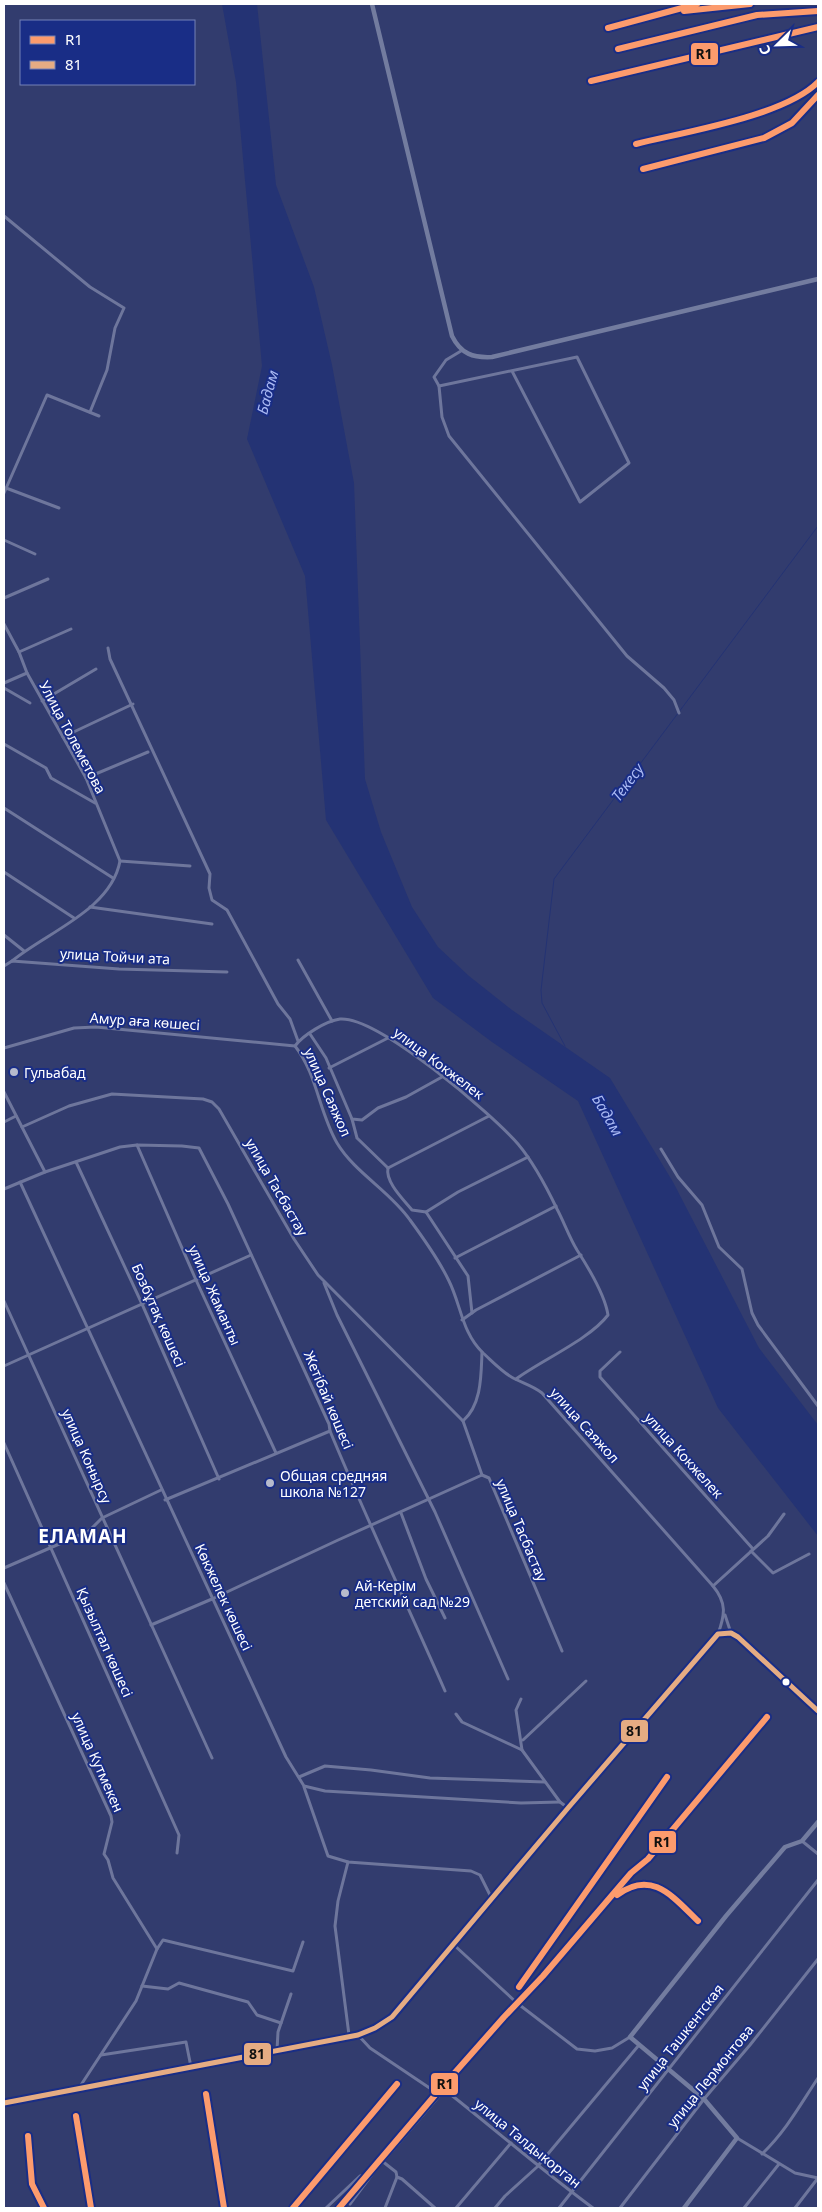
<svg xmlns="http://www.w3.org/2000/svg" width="822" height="2212" viewBox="0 0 822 2212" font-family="'Noto Sans',sans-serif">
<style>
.water{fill:#243374}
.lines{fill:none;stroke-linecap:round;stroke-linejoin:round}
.stream{stroke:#243374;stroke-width:1}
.street{stroke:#6e769c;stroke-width:3}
.secondary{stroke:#737c9f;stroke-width:4.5}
.bus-1-casing{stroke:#192d86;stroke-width:9}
.bus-1{stroke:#e5ac83;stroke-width:5}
.rail-1-casing{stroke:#192d86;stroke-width:10}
.rail-1{stroke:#fc9b6d;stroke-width:6}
.poi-dot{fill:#b7bbcc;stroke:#192d86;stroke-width:2}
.bus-dot{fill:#fff;stroke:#192d86;stroke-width:2}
.labels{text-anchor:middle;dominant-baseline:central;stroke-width:4;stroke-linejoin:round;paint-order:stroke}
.street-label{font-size:14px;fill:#fff;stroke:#192d86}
.poi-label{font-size:14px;fill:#fff;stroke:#192d86;text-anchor:start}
.water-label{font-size:15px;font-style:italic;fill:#abbaf4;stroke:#192d86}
.district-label{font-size:19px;font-weight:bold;letter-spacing:1px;fill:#fff;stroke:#192d86}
.line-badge{stroke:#192d86;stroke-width:2}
.pale-badge-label{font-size:14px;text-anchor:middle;font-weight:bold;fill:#111}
</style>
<rect width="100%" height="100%" fill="#323c6e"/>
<polygon class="water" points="222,4 257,4 276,185 314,287 332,365 354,483 365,779 381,832 412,907 438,947 469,976 512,1010 610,1078 673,1182 759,1348 818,1425 818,1536 718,1408 578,1101 492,1042 433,998 326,820 305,576 247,439 262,366 236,82"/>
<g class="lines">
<polyline class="stream" points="565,1046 542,1003 541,990 554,879 818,526"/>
<g class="street">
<polyline points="4,216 90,287 124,308 115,328 107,370 90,412"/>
<polyline points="461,351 446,360 434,377 439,386 442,417 449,436 627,656 664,688 674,700 679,713"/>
<polyline points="439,386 577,357 629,463 580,502 512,371"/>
<polyline points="6,488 59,508"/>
<polyline points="4,493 47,395 99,416"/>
<polyline points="4,540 35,554"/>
<polyline points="4,598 48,579"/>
<path d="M4 624 19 652 27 673 86 778 120 861C111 910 47 932 12 961"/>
<polyline points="108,648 110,659 210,874 209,888 212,900 227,910 278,1004 290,1019 298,1041"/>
<polyline points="19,652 71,629"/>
<polyline points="4,683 27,673"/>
<polyline points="4,688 30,703"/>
<polyline points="42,701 96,669"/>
<polyline points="63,737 133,704"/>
<polyline points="4,744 46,768 51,778 95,803"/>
<polyline points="86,778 148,752"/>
<polyline points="4,808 113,878"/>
<polyline points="120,861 190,866"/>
<polyline points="4,872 74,918"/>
<polyline points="90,907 212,924"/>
<polyline points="4,935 24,951"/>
<polyline points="298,960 332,1021"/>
<polyline points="4,966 12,961 119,969 227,972"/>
<polyline points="310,1034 326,1058 352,1119 362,1120 378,1108 406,1097 442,1077"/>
<path d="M295 1046C303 1035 326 1021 340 1019 378 1016 492 1114 518 1144 534 1163 546 1186 557 1209 564 1222 569 1237 577 1250 588 1267 605 1295 608 1315 590 1339 542 1360 516 1379"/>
<path d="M4 1048 74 1028 96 1027 295 1046C317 1074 319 1112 337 1143 355 1173 390 1191 410 1220 424 1239 439 1260 449 1281 461 1305 462 1333 483 1353 492 1361 504 1374 515 1379 525 1384 533 1386 542 1393L713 1586C727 1603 725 1615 718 1634"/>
<polyline points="329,1068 388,1038"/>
<polyline points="4,1092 45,1172"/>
<polyline points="352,1119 357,1138 388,1168"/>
<polyline points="4,1122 16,1116"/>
<path d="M22 1127 69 1106 112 1094 203 1099 212 1102 219 1109 294 1239 318 1275 463 1421C482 1404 481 1375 482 1352"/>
<polyline points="137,1145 196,1280 276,1453"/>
<polyline points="661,1149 678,1177 702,1205 719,1247 742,1269 752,1313 758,1325 818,1406"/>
<polyline points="76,1162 142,1304 219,1479"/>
<polyline points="388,1168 489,1116"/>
<path d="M388 1168C385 1182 404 1200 412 1210L426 1212"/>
<polyline points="20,1182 286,1757 304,1786 325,1791 521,1803 560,1802"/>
<path d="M4 1189 45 1172 120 1147 137 1145 182 1146 199 1148 228 1204 329 1424 330 1431C366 1518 407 1604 445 1691"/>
<polyline points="455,1258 556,1206"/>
<polyline points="324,1283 337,1315 435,1512 508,1679"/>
<polyline points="4,1301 212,1758"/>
<polyline points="472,1313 468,1276 426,1212 458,1192 528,1157"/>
<polyline points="462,1320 476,1310 581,1255"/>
<polyline points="620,1352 600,1371 600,1377 753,1549"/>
<polyline points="4,1366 251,1255"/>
<polyline points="463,1421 482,1475 489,1478 562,1651"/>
<polyline points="4,1443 179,1835 177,1853"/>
<polyline points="165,1500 330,1431"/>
<polyline points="401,1513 426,1579 445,1618"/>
<polyline points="751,1551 773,1573 809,1554"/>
<polyline points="4,1568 89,1531 102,1518 161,1490"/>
<polyline points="4,1583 111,1816 112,1822 104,1854 108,1860 113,1878 157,1949"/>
<polyline points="713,1586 768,1536 784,1514"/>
<polyline points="725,1615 731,1633"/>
<polyline points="151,1625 212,1599 336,1541 482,1475"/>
<polyline points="521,1699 516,1710 522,1750 560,1802 568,1808"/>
<polyline points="456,1714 462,1722 522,1750"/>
<polyline points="523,1740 586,1681"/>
<polyline points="299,1777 325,1766 371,1770 430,1778 545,1782"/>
<polyline points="304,1787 328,1856 348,1862 471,1871 480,1875 492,1899"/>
<polyline points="802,1841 818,1854"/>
<polyline points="348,1862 338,1901 335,1926 349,2035"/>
<polyline points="454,1945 517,2003 577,2049 595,2051 612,2048 630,2037"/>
<polyline points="142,1986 168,1989 179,1983 248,2002 257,2015 281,2023"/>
<polyline points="358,2035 370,2048 440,2095"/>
<polyline points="277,2050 278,2032 291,1994"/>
<polyline points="101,2055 186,2042 191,2067"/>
<polyline points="79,2088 136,2001 157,1949 163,1940 293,1971 303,1942"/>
<polyline points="4,2103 358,2035 375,2028 392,2017 568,1808 718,1634 731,1633 738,1637 818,1711"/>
<polyline points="737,2138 795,2173 818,2178"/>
<path d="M762 2154C786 2131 800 2105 818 2078"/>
<polyline points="382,2161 396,2172 397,2177 402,2179 435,2208"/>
<path d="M350 2204 373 2173 440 2095 445 2092 450 2094C498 2132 544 2172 593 2208"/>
<polyline points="326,2208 360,2176 373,2173"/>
<polyline points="385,2208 397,2177"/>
<polyline points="456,2208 511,2143"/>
<polyline points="495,2208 505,2196 537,2167 639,2045"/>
<polyline points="559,2208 818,1880"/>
<polyline points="620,2208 704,2099 750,2045 818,1959"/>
<polyline points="744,2208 779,2164"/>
<polyline points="795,2208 818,2178"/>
</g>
<g class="secondary">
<path d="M372 4 452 336C461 354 473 358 492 357L818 279"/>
<polyline points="684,2208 737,2138 704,2099 630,2037 726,1916 785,1847 802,1841 818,1822"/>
</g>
<g class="bus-1-casing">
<polyline id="bus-1" points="4,2103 358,2035 375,2028 392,2017 568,1808 718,1634 731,1633 738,1637 818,1711"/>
</g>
<use href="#bus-1" class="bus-1"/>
<g class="rail-1-casing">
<g id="rail-1">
<polyline points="684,11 750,4"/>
<polyline points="608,28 697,4"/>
<polyline points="618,49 757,15 818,11"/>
<polyline points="591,81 818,27"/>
<path d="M636 144C684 132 785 116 818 82"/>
<polyline points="643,169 764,138 792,123 818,95"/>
<path d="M617 1895C652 1869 673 1897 698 1921"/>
<polyline points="519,1987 667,1777"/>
<polyline points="206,2094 224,2208"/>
<polyline points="76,2116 91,2208"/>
<polyline points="28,2136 32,2184 44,2208"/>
<polyline points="293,2208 397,2084"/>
<polyline points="339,2208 436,2094 504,2017 543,1976 631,1873 648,1859 767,1717"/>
</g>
</g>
<use href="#rail-1" class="rail-1"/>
</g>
<g class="poi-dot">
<circle cx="14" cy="1072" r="5"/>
<circle cx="270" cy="1483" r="5"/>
<circle cx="345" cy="1593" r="5"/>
</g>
<circle class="bus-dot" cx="786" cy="1682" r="4.5"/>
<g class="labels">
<g class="street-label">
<text transform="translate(73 737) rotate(62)">Улица Толеметова</text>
<text transform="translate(115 956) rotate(3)">улица Тойчи ата</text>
<text transform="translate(145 1021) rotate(4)">Амур аға көшесі</text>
<text transform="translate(439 1063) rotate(37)">улица Кокжелек</text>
<text transform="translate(328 1092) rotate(66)">улица Саяжол</text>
<text transform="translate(277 1187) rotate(60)">улица Тасбастау</text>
<text transform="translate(215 1295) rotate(66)">улица Жаманты</text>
<text transform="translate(159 1315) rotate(66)">Бозбұтақ көшесі</text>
<text transform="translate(329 1400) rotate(67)">Жетібай көшесі</text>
<text transform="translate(585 1425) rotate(48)">улица Саяжол</text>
<text transform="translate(684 1455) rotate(48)">улица Кокжелек</text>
<text transform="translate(87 1456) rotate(66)">улица Конырсу</text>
<text transform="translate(522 1530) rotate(67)">улица Тасбастау</text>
<text transform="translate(224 1597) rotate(65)">Көкжелек көшесі</text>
<text transform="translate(105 1642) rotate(66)">Қызылтал көшесі</text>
<text transform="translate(98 1762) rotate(66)">улица Кутмекен</text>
<text transform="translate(680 2037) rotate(-52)">улица Ташкентская</text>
<text transform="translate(710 2076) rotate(-51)">улица Лермонтова</text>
<text transform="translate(528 2143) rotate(39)">улица Талдыкорган</text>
</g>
<g class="poi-label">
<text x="24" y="1072">Гульабад</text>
<text x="280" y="1475">Общая средняя<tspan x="280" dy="16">школа №127</tspan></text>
<text x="355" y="1585">Ай-Керім<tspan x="355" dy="16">детский сад №29</tspan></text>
</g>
<g class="water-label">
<text transform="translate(267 392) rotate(-75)">Бадам</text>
<text transform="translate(627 782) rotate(-53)">Текесу</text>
<text transform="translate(608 1115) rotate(60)">Бадам</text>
</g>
<g class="district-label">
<text x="83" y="1536">ЕЛАМАН</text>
</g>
</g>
<g class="line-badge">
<rect x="690" y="42" width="29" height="24" rx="5" fill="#fc9b6d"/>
<rect x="620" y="1719" width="29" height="24" rx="5" fill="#e5ac83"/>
<rect x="648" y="1830" width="29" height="24" rx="5" fill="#fc9b6d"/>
<rect x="243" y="2042" width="29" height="24" rx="5" fill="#e5ac83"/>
<rect x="430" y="2072" width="29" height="24" rx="5" fill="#fc9b6d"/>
</g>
<g class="pale-badge-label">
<text x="704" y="59">R1</text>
<text x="634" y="1736">81</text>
<text x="662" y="1847">R1</text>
<text x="257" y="2059">81</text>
<text x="445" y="2089">R1</text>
</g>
<rect width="822" height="2212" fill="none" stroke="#ffffff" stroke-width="10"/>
<rect x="20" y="20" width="175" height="65" fill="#192d86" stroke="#7581b6"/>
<rect x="30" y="36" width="25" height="8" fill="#fc9b6d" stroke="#7581b6"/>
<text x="65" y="45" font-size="15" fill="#ffffff">R1</text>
<rect x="30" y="61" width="25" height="8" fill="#e5ac83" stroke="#7581b6"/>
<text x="65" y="70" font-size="15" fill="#ffffff">81</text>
<g transform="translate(777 45) rotate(247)" stroke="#192d86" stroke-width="4" paint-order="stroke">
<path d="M0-4L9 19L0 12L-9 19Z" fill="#ffffff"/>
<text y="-8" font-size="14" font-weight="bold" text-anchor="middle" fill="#ffffff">С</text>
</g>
</svg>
